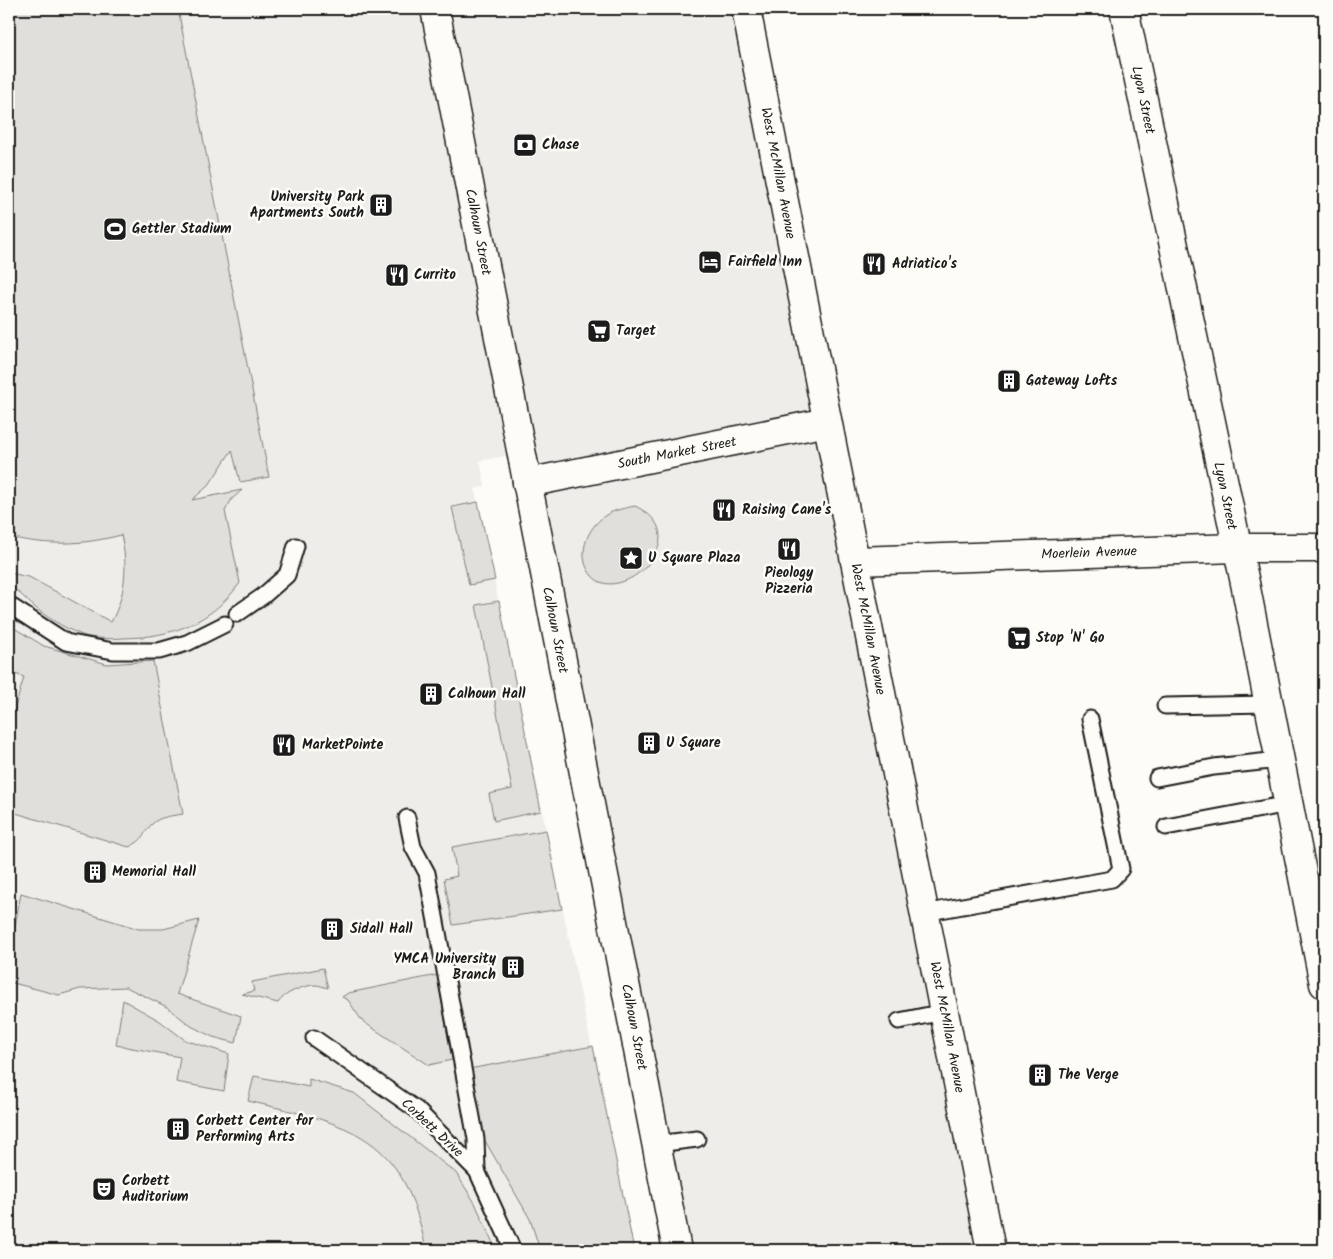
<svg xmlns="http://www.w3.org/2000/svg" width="1333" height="1259" viewBox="0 0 1333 1259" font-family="Kalam,sans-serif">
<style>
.built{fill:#eeede9}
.green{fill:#e0dfdb;stroke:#7e7e7c}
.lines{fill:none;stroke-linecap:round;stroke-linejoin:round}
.service-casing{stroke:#1c1c1c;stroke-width:19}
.minor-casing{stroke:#1c1c1c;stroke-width:31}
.secondary-casing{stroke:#1c1c1c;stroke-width:31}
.service{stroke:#fdfcf7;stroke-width:15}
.minor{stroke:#fdfcf7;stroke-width:28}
.secondary{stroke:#fdfcf7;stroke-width:28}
.labels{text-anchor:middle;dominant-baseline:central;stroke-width:5;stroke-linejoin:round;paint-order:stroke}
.street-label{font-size:14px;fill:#1c1c1c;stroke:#fdfcf7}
.poi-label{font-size:14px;font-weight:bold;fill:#1c1c1c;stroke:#fdfcf7;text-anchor:start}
</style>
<rect width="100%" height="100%" fill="#fdfcf7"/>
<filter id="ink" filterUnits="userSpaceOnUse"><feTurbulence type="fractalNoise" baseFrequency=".02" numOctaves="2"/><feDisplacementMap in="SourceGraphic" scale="10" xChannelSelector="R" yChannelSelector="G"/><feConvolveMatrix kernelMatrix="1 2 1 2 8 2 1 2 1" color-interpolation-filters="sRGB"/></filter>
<g filter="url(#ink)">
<polygon class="built" points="9,9 746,9 991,1250 677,1250 520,453 480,461 485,486 475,489 634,1250 9,1250"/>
<g class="green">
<path d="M9 9H178L269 477 240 482 232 450 209 485 192 500 242 490 232 499 225 511 240 583C211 623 172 637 124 638 112 639 97 639 85 636 70 631 51 620 38 610 28 602 20 592 9 585V569L10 573 29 577 111 622C126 595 128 564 121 535 83 545 48 546 9 537Z"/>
<polygon points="478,502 495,580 469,585 452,507"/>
<path d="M635 506C700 536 621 606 593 577 575 558 586 528 606 515 614 510 625 508 635 506Z"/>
<polygon points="499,601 541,811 494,821 489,794 512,789 476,605"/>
<path d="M9 625 44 646 107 664 153 661 183 814C173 816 160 816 152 824 141 835 147 838 129 847L9 811V728L24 677 9 672Z"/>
<polygon points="546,830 562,909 453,925 444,879 457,876 452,847"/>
<polygon points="21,893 139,929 163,929 199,920 177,994 241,1016 236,1043 213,1037 191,1026 167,1007 126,987 80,989 59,995 9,982 9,958"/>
<path d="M323 968 328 988C324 987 319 985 316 985 304 985 284 993 278 1003L242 994 254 991 252 982Z"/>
<polygon points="437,975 452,1060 429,1065 362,1021 348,1000 342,997 348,993"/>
<polygon points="123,1000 160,1021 185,1040 229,1054 224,1091 176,1082 180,1057 116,1045"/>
<polygon points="593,1046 634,1250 540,1250 530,1219 484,1139 469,1069"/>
<path d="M254 1076 309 1087V1079L354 1093 456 1173 475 1203 496 1250H426C404 1134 352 1125 248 1101Z"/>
</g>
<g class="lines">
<g class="service-casing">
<g id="service">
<polyline points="9,605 66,642 113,651 159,651 187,643 225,624"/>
<polyline points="237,614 263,596 287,575 296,546"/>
<polyline points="1165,706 1268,704"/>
<polyline points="1157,778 1214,767 1279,760"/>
<polyline points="407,818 413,847 427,873 476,1139 477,1171"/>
<polyline points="1166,827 1288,804"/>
<polyline points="924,913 1112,879 1121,869 1090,719"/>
<polyline points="899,1021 944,1012"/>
<polyline points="314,1038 417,1110 477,1171 513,1250"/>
<polyline points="657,1144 697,1139"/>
</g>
</g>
<g class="minor-casing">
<g id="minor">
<polyline points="1124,9 1245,583 1324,984"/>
<polyline points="527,483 827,422"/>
<polyline points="855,561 1236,548 1324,548"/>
</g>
</g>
<g class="secondary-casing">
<g id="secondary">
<polyline points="435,9 677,1250"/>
<polyline points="746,9 991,1250"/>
</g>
</g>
<use href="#service" class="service"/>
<use href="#minor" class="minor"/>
<use href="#secondary" class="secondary"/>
</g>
</g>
<defs>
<g id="bank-square" transform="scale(1.25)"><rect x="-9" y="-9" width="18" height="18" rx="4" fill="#1c1c1c" stroke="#fdfcf7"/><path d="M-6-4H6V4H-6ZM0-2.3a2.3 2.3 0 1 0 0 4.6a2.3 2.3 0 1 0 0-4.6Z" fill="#fff"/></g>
<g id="building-square" transform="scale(1.25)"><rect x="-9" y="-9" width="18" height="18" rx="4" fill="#1c1c1c" stroke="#fdfcf7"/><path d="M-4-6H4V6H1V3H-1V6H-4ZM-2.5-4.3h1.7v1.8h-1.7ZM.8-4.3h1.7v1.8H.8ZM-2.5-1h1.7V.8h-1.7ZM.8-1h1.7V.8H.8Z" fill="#fff"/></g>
<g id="stadium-square" transform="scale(1.25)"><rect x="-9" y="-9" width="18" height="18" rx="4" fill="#1c1c1c" stroke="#fdfcf7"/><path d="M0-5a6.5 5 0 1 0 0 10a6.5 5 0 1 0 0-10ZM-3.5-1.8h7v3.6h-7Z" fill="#fff"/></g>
<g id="hotel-square" transform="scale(1.25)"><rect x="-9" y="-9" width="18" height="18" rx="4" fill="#1c1c1c" stroke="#fdfcf7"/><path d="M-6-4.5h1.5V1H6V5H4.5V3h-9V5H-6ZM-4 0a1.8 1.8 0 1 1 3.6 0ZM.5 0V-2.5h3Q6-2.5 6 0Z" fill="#fff"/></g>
<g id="restaurant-square" transform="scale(1.25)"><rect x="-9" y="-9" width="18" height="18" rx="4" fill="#1c1c1c" stroke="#fdfcf7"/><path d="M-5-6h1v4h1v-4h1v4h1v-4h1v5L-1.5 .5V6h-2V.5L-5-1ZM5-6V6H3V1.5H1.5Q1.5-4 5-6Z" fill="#fff"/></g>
<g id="supermarket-square" transform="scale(1.25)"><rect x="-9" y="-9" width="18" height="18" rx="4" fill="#1c1c1c" stroke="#fdfcf7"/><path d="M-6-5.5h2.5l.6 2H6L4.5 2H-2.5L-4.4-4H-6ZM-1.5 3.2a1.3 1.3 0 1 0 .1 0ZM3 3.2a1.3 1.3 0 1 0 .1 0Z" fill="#fff"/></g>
<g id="sight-square" transform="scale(1.25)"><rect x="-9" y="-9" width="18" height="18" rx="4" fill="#1c1c1c" stroke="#fdfcf7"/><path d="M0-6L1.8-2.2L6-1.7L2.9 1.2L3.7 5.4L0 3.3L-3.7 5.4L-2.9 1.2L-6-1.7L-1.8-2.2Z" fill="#fff"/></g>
<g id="theatre-square" transform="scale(1.25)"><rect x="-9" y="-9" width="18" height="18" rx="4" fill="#1c1c1c" stroke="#fdfcf7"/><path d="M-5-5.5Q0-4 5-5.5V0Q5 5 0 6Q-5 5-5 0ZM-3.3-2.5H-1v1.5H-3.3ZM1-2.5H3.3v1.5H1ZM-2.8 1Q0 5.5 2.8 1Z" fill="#fff"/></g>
</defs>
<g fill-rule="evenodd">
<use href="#bank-square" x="525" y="145"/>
<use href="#building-square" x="381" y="205"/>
<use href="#stadium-square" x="115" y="229"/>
<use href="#hotel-square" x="710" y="262"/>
<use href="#restaurant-square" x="874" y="264"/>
<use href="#restaurant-square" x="397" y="275"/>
<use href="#supermarket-square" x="599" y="331"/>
<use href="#building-square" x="1009" y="381"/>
<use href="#restaurant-square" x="724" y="510"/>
<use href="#restaurant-square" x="789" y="549"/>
<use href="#sight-square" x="631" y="558"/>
<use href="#supermarket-square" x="1019" y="638"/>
<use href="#building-square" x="431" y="694"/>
<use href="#building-square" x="649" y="743"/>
<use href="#restaurant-square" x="284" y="745"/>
<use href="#building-square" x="95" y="872"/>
<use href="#building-square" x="332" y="929"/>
<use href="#building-square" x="513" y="967"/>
<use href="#building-square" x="1040" y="1075"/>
<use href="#building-square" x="178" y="1129"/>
<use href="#theatre-square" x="104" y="1189"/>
</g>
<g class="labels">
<g class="street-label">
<text transform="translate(1143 100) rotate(78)">Lyon Street</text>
<text transform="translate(778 173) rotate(79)">West McMillan Avenue</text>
<text transform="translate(478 232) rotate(79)">Calhoun Street</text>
<text transform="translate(677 453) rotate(-11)">South Market Street</text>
<text transform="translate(1225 496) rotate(78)">Lyon Street</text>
<text transform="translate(1089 553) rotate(-2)">Moerlein Avenue</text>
<text transform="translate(868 629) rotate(79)">West McMillan Avenue</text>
<text transform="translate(555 630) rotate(79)">Calhoun Street</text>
<text transform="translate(634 1027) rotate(79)">Calhoun Street</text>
<text transform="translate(947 1027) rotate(79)">West McMillan Avenue</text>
<text transform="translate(432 1128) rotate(43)">Corbett Drive</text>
</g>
<g class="poi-label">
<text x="542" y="145">Chase</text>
<text x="364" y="197" text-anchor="end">University Park<tspan x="364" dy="16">Apartments South</tspan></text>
<text x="132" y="229">Gettler Stadium</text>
<text x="728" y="262">Fairfield Inn</text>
<text x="892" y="264">Adriatico's</text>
<text x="414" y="275">Currito</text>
<text x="616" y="331">Target</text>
<text x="1026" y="381">Gateway Lofts</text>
<text x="742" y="510">Raising Cane's</text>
<text x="648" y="558">U Square Plaza</text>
<text x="789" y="573" text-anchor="middle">Pieology<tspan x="789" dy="16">Pizzeria</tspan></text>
<text x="1036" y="638">Stop 'N' Go</text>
<text x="448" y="694">Calhoun Hall</text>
<text x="666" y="743">U Square</text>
<text x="302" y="745">MarketPointe</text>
<text x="112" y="872">Memorial Hall</text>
<text x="350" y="929">Sidall Hall</text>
<text x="496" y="959" text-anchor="end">YMCA University<tspan x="496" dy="16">Branch</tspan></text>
<text x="1058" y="1075">The Verge</text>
<text x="196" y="1121">Corbett Center for<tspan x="196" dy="16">Performing Arts</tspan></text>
<text x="122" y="1181">Corbett<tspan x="122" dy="16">Auditorium</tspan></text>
</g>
</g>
<rect width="1333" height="1259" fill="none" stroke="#fdfcf7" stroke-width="30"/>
<rect x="15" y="15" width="1303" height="1229" fill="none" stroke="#1c1c1c" stroke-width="2" filter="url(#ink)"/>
</svg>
